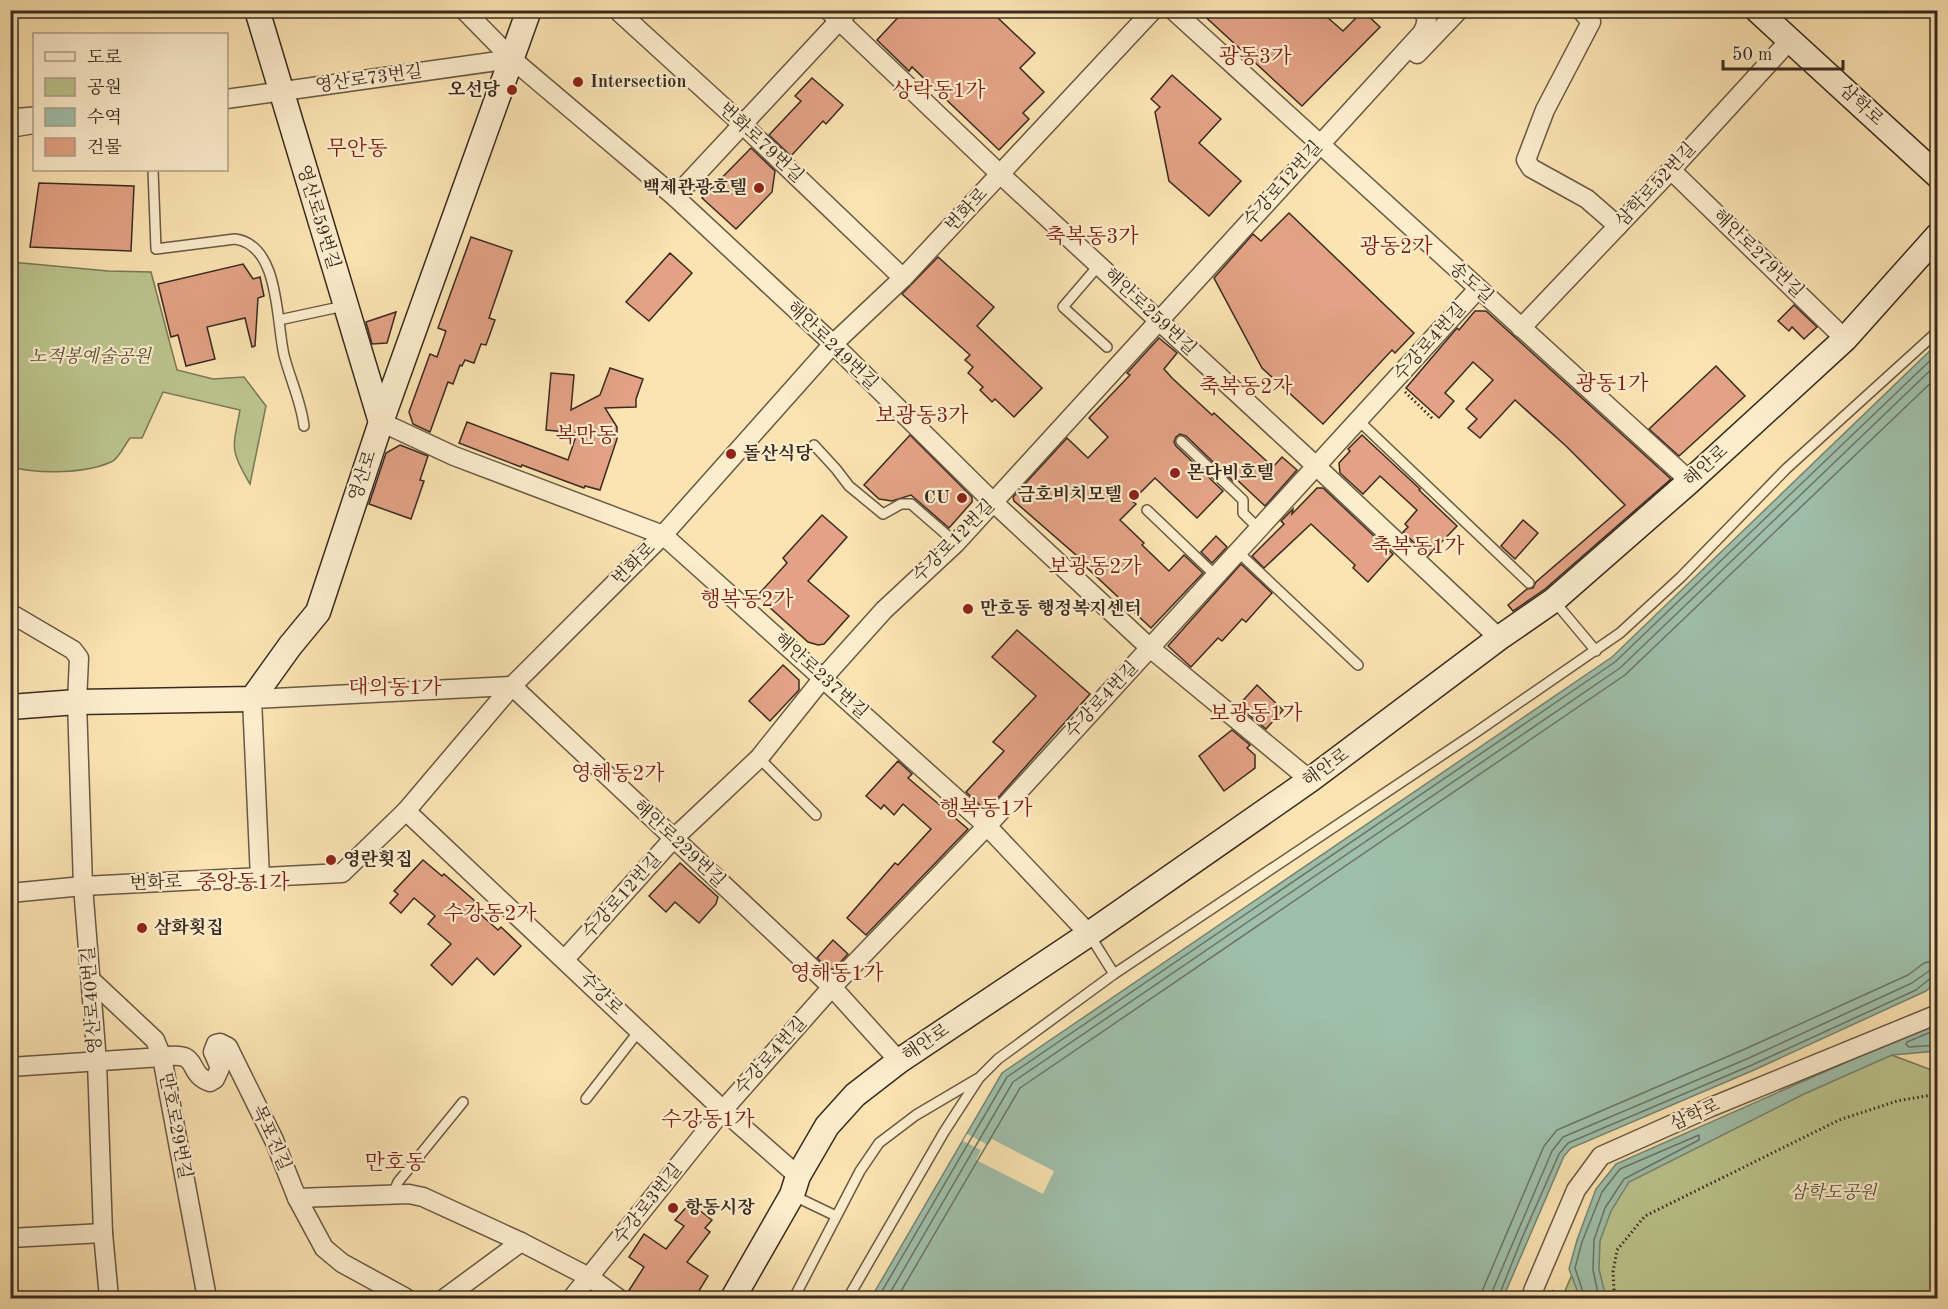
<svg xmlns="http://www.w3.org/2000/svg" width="1948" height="1309" viewBox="0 0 1948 1309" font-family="'Old Standard TT','Noto Serif KR',serif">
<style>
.green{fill:#bcc58e;stroke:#7a7858;stroke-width:1.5}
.water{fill:#9fbfaa;stroke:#768474;stroke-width:1.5}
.pier{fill:#fbe4b2}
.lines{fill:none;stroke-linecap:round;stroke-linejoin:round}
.shore{stroke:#6c7566;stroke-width:1.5}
.building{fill:#e3a285;stroke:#392b22;stroke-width:1.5}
.lane-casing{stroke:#6a5946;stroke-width:12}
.street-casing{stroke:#6a5946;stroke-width:21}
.secondary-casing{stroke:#392b22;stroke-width:27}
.path{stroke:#392b22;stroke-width:3;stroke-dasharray:1.5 3;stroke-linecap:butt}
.lane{stroke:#fcedcd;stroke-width:9}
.street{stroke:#fcedcd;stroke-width:18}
.secondary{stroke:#fcedcd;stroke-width:24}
.poi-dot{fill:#8f2418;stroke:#fcedcd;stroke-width:2}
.labels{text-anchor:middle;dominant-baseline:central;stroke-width:4.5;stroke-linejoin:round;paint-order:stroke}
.street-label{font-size:18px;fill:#392b22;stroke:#fcedcd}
.poi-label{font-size:18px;font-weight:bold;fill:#392b22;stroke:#fcedcd;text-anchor:start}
.park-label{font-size:18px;font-style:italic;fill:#5a523d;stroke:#fcedcd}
.quarter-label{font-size:21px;fill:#7a1f14;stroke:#fcedcd}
</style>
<rect width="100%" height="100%" fill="#fbe4b2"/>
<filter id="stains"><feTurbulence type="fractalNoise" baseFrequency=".00333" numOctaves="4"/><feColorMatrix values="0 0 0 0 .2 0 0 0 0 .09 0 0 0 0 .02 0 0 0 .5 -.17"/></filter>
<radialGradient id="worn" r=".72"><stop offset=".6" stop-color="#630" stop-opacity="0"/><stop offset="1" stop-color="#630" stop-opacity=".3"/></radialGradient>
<g class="green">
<path d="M11 262 108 271 151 272 177 370 213 379 244 377 266 406 250 484C229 449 233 448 240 410L163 392 142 438H130C125 445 119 457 113 461 87 474 38 474 11 467Z"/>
<polygon points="1889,1054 1937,1072 1937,1298 1562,1298 1602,1204 1627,1171"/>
</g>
<g class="water">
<polygon points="1937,344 1938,980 1926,991 1754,1070 1571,1148 1564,1156 1503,1298 871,1298 1002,1073 1612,657"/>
<polygon points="1937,1022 1937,1051 1892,1055 1804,1094 1629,1182 1611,1211 1600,1241 1599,1269 1606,1298 1580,1298 1569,1269 1577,1240 1596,1189 1616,1164"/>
</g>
<polygon class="pier" points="967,1134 988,1145 992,1139 1054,1171 1043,1194 976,1160 981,1150 963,1141"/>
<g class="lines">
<g class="shore">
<polyline points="1938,1029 1907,1042 1906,1044 1909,1047 1938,1045"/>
<polyline points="878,1298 1007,1077 1615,662 1938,353"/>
<polyline points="887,1298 1013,1082 1620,668 1938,363"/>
<polyline points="897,1298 1020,1088 1625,675 1938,376"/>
<polyline points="1482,1298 1483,1289 1544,1146 1557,1130 1745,1049 1908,975 1924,963 1938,960"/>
<polyline points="1491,1298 1492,1292 1552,1151 1563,1137 1749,1058 1912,983 1929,971 1938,969"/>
<polyline points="1498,1298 1522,1238 1559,1154 1568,1143 1752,1065 1916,990 1932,977 1938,976"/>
<polyline points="1585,1298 1575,1268 1582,1242 1602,1192 1620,1169 1699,1135 1699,1140 1624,1179 1605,1208 1594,1240 1593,1270 1599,1298"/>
</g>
</g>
<g class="building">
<polygon points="905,10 1005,10 998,18 1035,53 1020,68 1044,92 1023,113 1029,119 999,150 912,67 909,71 877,40"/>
<polygon points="1198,10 1319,10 1343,31 1363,11 1380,27 1302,106"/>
<polygon points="1172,75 1221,119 1199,143 1241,181 1209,216 1169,181 1155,112 1160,107 1151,99"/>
<polygon points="812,78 843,105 826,124 823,121 791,156 769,135 801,101 795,96"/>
<polygon points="751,148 775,171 772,192 736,229 702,198"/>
<polygon points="39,183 134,186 131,251 30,247"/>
<polygon points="1289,213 1414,333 1395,353 1392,350 1323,424 1262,368 1214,278 1253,234 1261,241"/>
<polygon points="471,237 512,251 489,318 495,320 486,345 481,344 474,363 465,360 462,366 460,365 453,384 448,382 430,432 413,424 409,412 430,354 437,357 446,331 438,328"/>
<polygon points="670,253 692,273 649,321 626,302"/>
<polygon points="938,257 994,307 977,326 1042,388 1014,417 995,399 992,402 980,390 983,387 968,373 973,367 965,360 970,355 902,294"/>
<polygon points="243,264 253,279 260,277 264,296 258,298 255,346 252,347 245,318 207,327 215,359 186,366 178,335 171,337 158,284"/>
<polygon points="1794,305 1817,327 1804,339 1792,327 1789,331 1778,321"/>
<polygon points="1475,311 1486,311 1671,479 1545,589 1513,611 1508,605 1527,589 1533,588 1536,582 1625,505 1566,446 1515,400 1480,438 1468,428 1477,419 1466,409 1493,380 1473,362 1445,393 1454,401 1439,418 1406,388 1457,328 1459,330"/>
<polygon points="396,312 387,343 372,344 366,322"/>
<polygon points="1159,338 1177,353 1164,369 1172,378 1212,415 1214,413 1273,467 1282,457 1297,470 1265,506 1235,478 1233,481 1186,436 1180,434 1176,437 1174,442 1176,446 1223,491 1197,518 1155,478 1132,501 1136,504 1120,520 1144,543 1142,545 1169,571 1184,555 1203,573 1151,628 1083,564 1084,562 1014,501 1013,497 1067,438 1088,458 1108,437 1089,418 1130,375 1127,373"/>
<polygon points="1716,366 1745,396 1679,456 1649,429"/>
<polygon points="610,368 643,379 636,399 636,407 605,408 617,427 617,439 600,490 585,486 584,488 522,465 521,467 459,443 467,422 568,460 577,433 546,430 551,373 574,375 571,410 600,395"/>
<polygon points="910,435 972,497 972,502 949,528 911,495 892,501 879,499 864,485"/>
<polygon points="1362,435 1420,489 1419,490 1457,526 1428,556 1403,532 1408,527 1405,524 1417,510 1380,476 1363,494 1340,473 1339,463 1350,451 1348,449"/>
<polygon points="400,445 428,456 420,480 424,481 411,519 369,504 386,453"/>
<polygon points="1317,488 1323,488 1393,554 1368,582 1353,568 1355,565 1311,524 1264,568 1252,556 1284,524 1281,521 1293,509 1292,514"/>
<polygon points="822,515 847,537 808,581 849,616 824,644 818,645 808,642 757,596 787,563 783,558"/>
<polygon points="1523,520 1538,533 1515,559 1501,546"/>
<polygon points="1216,536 1227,547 1212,563 1201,552"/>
<polygon points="1241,564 1272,593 1246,622 1242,619 1222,641 1218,638 1191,667 1168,646"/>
<polygon points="1017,630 1090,694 988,809 984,809 966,792 1004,751 993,742 1036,696 992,657"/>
<polygon points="783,665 799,680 799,690 770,721 749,701"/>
<polygon points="1257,685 1283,710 1266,729 1238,706"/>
<polygon points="1232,730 1250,745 1247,748 1255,755 1255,768 1224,791 1199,756"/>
<polygon points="898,761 912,774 908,778 968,829 866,935 847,918 895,863 898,865 931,829 903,804 894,815 884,805 881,809 866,796"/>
<polygon points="423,860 442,876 444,874 475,901 471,906 498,930 501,927 521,946 494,975 477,958 452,985 431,965 451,944 428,924 435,916 414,898 401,913 390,903 398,894 394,891"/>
<polygon points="680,863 718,897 716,904 699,923 675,902 666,912 649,896"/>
<polygon points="833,940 848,954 834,969 829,969 817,958"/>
<polygon points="690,1203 712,1220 705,1228 710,1232 687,1262 708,1276 694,1299 634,1299 628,1292 644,1267 629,1257 644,1234 666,1249 684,1226 675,1220"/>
</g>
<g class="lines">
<g class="lane-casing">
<g id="lane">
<polyline points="10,114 34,112"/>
<path d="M153 170 156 249 235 239C280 245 276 321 284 355 290 379 301 401 304 426"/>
<polyline points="1099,265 1063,307 1107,347"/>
<polyline points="279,320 344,306"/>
<polyline points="1358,420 1529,583"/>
<polyline points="1181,441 1243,500 1243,513 1259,529"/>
<polyline points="814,445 836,469 849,486 883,514 901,504 911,504 956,543"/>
<polyline points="1147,510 1216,576"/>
<polyline points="1238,552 1358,665"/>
<polyline points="1555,602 1596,651"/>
<polyline points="759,758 816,815"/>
<polyline points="1089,934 1114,974"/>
<polyline points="586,1099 639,1031"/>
<polyline points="393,1194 398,1182 463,1102"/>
<polyline points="792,1195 836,1216"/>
<polyline points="794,1298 860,1171 879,1143 916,1115 977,1079"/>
<polyline points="848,1298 944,1132 979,1078 998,1059 1114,974 1475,733 1620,633 1681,577 1786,469 1938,331"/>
</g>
</g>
<g class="street-casing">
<g id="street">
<polyline points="464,10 512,59 675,197 833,344 993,502 1150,648 1310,780"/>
<polyline points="617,10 743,125 903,278"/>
<polyline points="828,10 1000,174 1316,466 1499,638"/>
<polyline points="1173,10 1690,481"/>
<polyline points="1581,10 1591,22 1545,110 1526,160 1531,168 1587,199 1618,226"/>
<polyline points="1417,54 1459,10"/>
<polyline points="226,99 512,59"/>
<polyline points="10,128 34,124"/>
<polyline points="1671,170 1845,339"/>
<polyline points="675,197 849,10"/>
<polyline points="1521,328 1671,170 1790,40"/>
<polyline points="381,422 454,456 663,535 987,826 1089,934"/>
<polyline points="10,613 73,650 79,658 77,702 83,886 97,1062 103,1233 109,1298"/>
<polyline points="406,811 723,1110 798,1176"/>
<polyline points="260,878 252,699 512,686 832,987 899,1061"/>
<polyline points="10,893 83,886 342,873 406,811 512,686 663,535 833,344 903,278 1153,10"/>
<polyline points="565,959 673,839 759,758 823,678 884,610 956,543 1422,33 1425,27 1427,18 1423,12"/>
<polyline points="91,980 155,1040 162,1057 207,1298"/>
<path d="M10 1067 162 1057C203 1050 184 1073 210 1082L215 1079 220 1068 213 1052 216 1044 220 1043 228 1047 274 1140 297 1198 324 1248 342 1263 406 1298"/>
<polyline points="297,1198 409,1194 423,1197 521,1242"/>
<polyline points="10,1238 103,1233"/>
<polyline points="445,1298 521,1242 589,1277 618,1298"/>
<polyline points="572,1298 723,1110 832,987 987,826 1478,289"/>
<polyline points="1533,1298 1533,1291 1576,1190 1601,1156 1711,1107 1938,1014"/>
</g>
</g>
<g class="secondary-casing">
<g id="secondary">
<polyline points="257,10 381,422"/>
<polyline points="1757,10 1938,176"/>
<polyline points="10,707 77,702 252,699 290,646 318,612 381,422 529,10"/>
<polyline points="733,1298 792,1195 798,1176 827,1126 855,1095 899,1061 1089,934 1310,780 1499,638 1554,600 1690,481 1845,339 1938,235"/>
</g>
</g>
<g class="path">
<polyline points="1405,392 1434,420"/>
<polyline points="1552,1291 1560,1295 1561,1298"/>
<polyline points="1618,1298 1614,1291 1613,1272 1617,1250 1645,1216 1839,1120 1897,1101 1938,1094"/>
</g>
<use href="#lane" class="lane"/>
<use href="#street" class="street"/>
<use href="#secondary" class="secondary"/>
</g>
<g class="poi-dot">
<circle cx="578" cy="82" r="6"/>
<circle cx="512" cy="90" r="6"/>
<circle cx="759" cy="188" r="6"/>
<circle cx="731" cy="454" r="6"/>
<circle cx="1175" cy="473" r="6"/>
<circle cx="1134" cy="495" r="6"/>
<circle cx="962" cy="498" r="6"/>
<circle cx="968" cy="609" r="6"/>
<circle cx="331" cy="860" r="6"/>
<circle cx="142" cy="928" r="6"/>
<circle cx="673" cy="1208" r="6"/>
</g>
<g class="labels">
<g class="street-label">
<text transform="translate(369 79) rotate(-8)">영산로73번길</text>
<text transform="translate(1861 105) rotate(43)">삼학로</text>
<text transform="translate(761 143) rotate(43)">번화로79번길</text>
<text transform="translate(1283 184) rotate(-48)">수강로12번길</text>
<text transform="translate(1656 185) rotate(-47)">삼학로52번길</text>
<text transform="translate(967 210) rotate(-47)">번화로</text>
<text transform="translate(318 217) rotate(73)">영산로59번길</text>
<text transform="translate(1758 254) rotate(44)">해안로279번길</text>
<text transform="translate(1471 283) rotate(42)">송도길</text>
<text transform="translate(1150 312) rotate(43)">해안로259번길</text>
<text transform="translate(1430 342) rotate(-48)">수강로4번길</text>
<text transform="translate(832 346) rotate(44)">해안로249번길</text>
<text transform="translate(1706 466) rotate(-42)">해안로</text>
<text transform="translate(363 476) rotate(-72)">영산로</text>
<text transform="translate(954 541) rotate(-45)">수강로12번길</text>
<text transform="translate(634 564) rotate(-45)">번화로</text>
<text transform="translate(821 676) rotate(42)">해안로237번길</text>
<text transform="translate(1102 700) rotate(-47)">수강로4번길</text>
<text transform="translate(1326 768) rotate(-36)">해안로</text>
<text transform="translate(679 844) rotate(43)">해안로229번길</text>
<text transform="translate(156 883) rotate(-2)">번화로</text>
<text transform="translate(622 896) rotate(-48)">수강로12번길</text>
<text transform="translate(601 994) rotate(44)">수강로</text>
<text transform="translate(92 1000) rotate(-94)">영산로40번길</text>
<text transform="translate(926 1043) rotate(-34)">해안로</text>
<text transform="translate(771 1056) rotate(-48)">수강로4번길</text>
<text transform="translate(1695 1115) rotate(-24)">삼학로</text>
<text transform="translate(175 1126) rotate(79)">만호로29번길</text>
<text transform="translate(271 1138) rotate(66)">목포진길</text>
<text transform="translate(648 1204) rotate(-51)">수강로3번길</text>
</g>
<g class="poi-label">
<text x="590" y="82">Intersection</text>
<text x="500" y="90" text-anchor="end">오선당</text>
<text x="747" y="188" text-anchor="end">백제관광호텔</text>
<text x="743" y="454">돌산식당</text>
<text x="1187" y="473">몬다비호텔</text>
<text x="1122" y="495" text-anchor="end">금호비치모텔</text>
<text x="950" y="498" text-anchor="end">CU</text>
<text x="980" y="609">만호동 행정복지센터</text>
<text x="343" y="860">영란횟집</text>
<text x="154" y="928">삼화횟집</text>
<text x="685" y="1208">항동시장</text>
</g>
<g class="park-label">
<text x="90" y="357">노적봉예술공원</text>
<text x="1833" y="1193">삼학도공원</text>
</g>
<g class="quarter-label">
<text x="1255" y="57">광동3가</text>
<text x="939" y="91">상락동1가</text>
<text x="357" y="149">무안동</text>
<text x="1092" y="237">축복동3가</text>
<text x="1396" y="247">광동2가</text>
<text x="1612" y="384">광동1가</text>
<text x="1246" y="387">축복동2가</text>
<text x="922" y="416">보광동3가</text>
<text x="586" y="436">복만동</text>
<text x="1418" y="547">축복동1가</text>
<text x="1095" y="567">보광동2가</text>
<text x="747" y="600">행복동2가</text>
<text x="395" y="688">대의동1가</text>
<text x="1256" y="714">보광동1가</text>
<text x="618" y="774">영해동2가</text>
<text x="986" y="809">행복동1가</text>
<text x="243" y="883">중앙동1가</text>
<text x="490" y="914">수강동2가</text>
<text x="837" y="974">영해동1가</text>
<text x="708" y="1120">수강동1가</text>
<text x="395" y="1163">만호동</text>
</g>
</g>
<rect width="1948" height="1309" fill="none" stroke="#fbe4b2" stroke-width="36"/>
<rect x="12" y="12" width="1924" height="1285" fill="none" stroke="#392b22" stroke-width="3"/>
<rect x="18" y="18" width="1912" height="1273" fill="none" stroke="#392b22" stroke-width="1.5"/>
<rect x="33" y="33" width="195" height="138" fill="#fcedcd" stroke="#ae9f89" stroke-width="1.5"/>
<rect x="45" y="52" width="30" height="9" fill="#fcedcd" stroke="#ae9f89" stroke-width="1.5"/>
<text x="87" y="63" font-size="18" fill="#392b22">도로</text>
<rect x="45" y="78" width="30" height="18" fill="#bcc58e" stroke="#ae9f89" stroke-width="1.5"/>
<text x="87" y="93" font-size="18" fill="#392b22">공원</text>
<rect x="45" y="108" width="30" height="18" fill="#9fbfaa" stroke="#ae9f89" stroke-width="1.5"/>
<text x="87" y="123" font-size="18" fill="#392b22">수역</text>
<rect x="45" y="138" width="30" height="18" fill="#e3a285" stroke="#ae9f89" stroke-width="1.5"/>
<text x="87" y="153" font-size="18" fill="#392b22">건물</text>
<path d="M1723 60v9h120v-9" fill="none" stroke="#392b22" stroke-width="3"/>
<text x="1732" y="60" font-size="18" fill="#392b22" stroke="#fcedcd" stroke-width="4.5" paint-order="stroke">50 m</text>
<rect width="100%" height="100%" filter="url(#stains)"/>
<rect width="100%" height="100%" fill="url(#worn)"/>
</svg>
